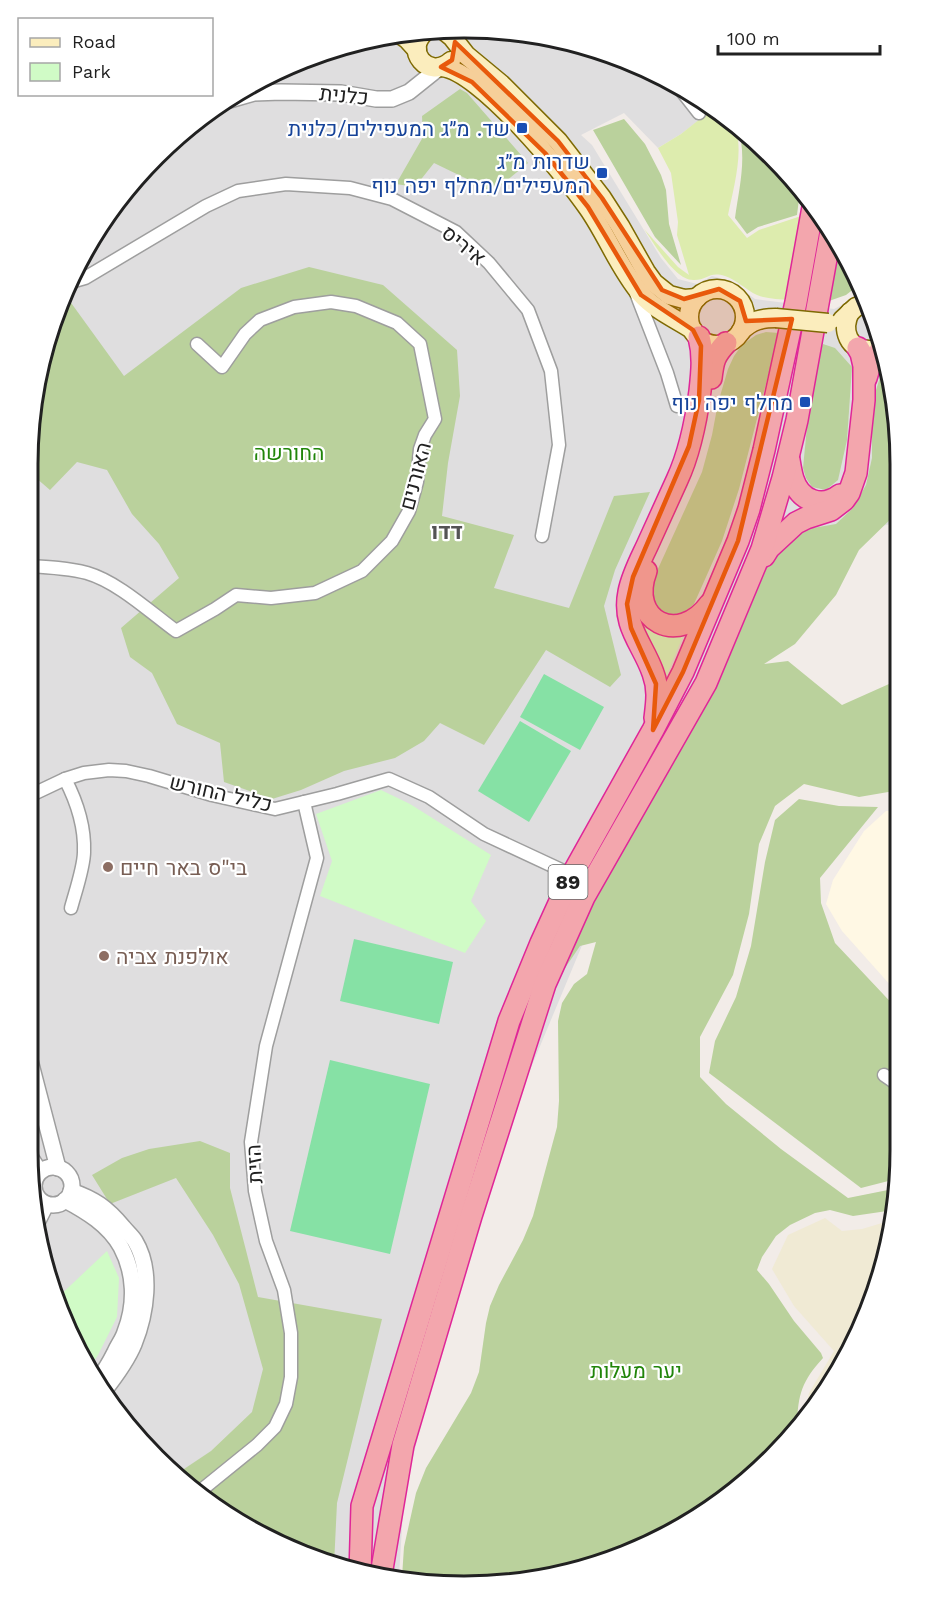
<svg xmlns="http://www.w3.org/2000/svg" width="928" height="1614" viewBox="0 0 928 1614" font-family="'Work Sans',Heebo,sans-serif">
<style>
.residential{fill:#dfdedf}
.education{fill:#fff8e4}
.farmland{fill:#f0ead4}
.grass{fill:#ddecae}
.forest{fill:#bad19c}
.park{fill:#d0fbc6}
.pitch{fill:#86e1a5}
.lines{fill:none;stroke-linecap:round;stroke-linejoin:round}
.minor-casing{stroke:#9e9e9e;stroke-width:15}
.tertiary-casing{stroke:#9e9e9e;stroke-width:18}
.secondary-casing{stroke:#7e6a03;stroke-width:21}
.trunk-casing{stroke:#df2698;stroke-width:24}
.minor{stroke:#fff;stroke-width:12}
.tertiary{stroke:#fff;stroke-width:15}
.secondary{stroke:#fbedbd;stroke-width:18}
.trunk{stroke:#f3a6ad;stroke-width:21}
.secondary-bridge-casing{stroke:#7e6a03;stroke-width:21;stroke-linecap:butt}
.secondary-bridge{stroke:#fbedbd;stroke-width:18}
.marked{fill:#e8590c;fill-opacity:0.2;stroke:#e8590c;stroke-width:4.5;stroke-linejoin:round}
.transit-dot{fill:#1a4fb4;stroke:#fff;stroke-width:2}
.education-dot{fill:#8d6e63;stroke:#fff;stroke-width:2}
.labels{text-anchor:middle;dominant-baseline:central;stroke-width:4.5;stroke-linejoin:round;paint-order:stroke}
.shield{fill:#fff;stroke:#646464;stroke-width:1.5}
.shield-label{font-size:20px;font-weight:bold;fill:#212121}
.street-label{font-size:21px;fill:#212121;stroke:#fff}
.transit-label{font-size:21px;fill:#164399;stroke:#fff;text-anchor:end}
.park-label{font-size:21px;fill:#21850a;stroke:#fff}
.education-label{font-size:21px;fill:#785e54;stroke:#fff;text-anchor:start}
.neighbourhood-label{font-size:22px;font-weight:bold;fill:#545454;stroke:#fff}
.rim{fill:none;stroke:#212121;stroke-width:3}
</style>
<rect width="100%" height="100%" fill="#f2ece8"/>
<polygon class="residential" points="464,27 549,35 631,60 691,92 700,103 706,115 681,134 658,148 624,113 581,135 592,145 661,258 678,279 697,284 712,276 730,281 755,299 834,309 856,298 864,292 878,324 900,435 900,522 850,533 608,883 523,1087 437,1359 404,1494 399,1577 351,1572 221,1513 117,1416 50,1290 27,1150 28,435 50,324 100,222 155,155 221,101 296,60 378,35"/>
<polygon class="education" points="900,810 900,996 842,931 826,904 833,880 864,831 886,811"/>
<polygon class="farmland" points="825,1218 842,1231 862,1229 892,1220 878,1291 828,1392 803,1419 809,1393 834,1351 794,1306 772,1269 788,1235"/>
<path class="grass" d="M704 99C713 105 727 114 733 123 746 146 733 190 728 215L747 238 759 230 801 216 789 300C779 299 766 299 757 295 746 290 737 280 725 276 709 271 708 280 694 280 675 281 654 243 644 229L678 267 689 275 677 235 678 222 671 173 658 148 681 134 705 115 700 103Z"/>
<g class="forest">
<polygon points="460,89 467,93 528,163 488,196 465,178 434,163 415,187 396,184 423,137 422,116"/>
<polygon points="624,119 645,144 661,175 666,190 669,224 681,265 655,237 593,130"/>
<path d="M737 126 773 155 800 191 797 215 758 227 747 234 735 218C739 188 748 155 737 126Z"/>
<polygon points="841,243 860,284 846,295 829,301"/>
<polygon points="309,267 383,285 457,350 460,396 448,463 442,516 514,535 494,588 569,608 614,496 650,492 615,570 604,606 621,675 610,687 546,650 484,745 440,723 424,741 395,758 344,771 301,790 272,799 224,782 220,743 177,724 152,673 130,657 121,628 179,578 159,544 132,514 107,470 77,462 50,490 28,471 28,435 50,324 63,298 69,300 124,376 241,288"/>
<polygon points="766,332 779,333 739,489 722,541 694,604 681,616 671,617 661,613 652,599 652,582 702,472 712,435 718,403 728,369 734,356 742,345 756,335"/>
<polygon points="823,344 835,348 852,367 847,440 838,480 826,490 812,487 806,478 803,468 809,406 818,354"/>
<path d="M886 365 900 435V510L859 550 836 595 795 644 764 664 788 661 842 705 889 684 900 681V790L859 797 804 784 775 806 759 844 749 914 733 975 700 1037V1077L726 1104 781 1149 848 1198 898 1188 894 1210 853 1216 830 1210 815 1213 790 1225 776 1236 762 1257 757 1270 769 1284 794 1321 821 1353 823 1358C802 1381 798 1394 797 1425L730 1496 605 1564 492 1586 402 1577 404 1547 416 1493 426 1468 471 1393 479 1372 486 1323 490 1306 499 1285 523 1240 533 1216 557 1127 559 1101 558 1021 562 1003 574 984 587 974 596 942 580 946 550 990 615 852 690 734 721 677 771 557 796 531 836 524 853 508 866 485 872 458V420L876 390 883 368Z"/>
<polygon points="799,799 839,806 878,807 820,878 821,903 835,943 900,1012 900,1178 861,1188 709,1073 715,1041 736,997 751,946 765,862 775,820"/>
<polygon points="200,1141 230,1153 230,1188 258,1297 382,1319 337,1503 334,1565 221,1513 178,1473 211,1451 252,1412 263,1369 239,1284 213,1235 176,1178 110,1204 92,1175 122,1158 149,1149"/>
</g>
<g class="park">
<polygon points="634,608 665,634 683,636 666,677 658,664"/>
<polygon points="381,790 410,804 491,855 471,901 486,921 465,953 320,896 332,861 316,814"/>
<polygon points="107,1251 119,1278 117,1317 98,1355 91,1366 55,1300"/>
</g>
<g class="pitch">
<polygon points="544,674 604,707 580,750 520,717"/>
<polygon points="520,721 571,751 529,822 478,791"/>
<polygon points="354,939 453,962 439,1024 340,1001"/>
<polygon points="330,1060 430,1084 390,1254 290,1231"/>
</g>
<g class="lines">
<g class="minor-casing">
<g id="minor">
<polyline points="677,85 699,113"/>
<polyline points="71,282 85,278 206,206 238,191 286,184 350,188 392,199 456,232 489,263 528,310 551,371 559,445 542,536"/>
<polyline points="636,293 667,373 677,406"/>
<path d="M28 566C48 567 68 568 87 573 118 582 150 612 176 631L215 609 236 595 271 598 315 593 362 571 392 541 409 511 417 482 420 449 425 435 435 419 420 344 397 323 356 306 331 302 294 307 260 320 245 334 222 367 197 344"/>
<path d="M65 779C77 802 85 826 84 852 84 867 75 893 71 908"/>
<polyline points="27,797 65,779 84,773 109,770 126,771 149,776 212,795 275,809 337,794 389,779 429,797 484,834 572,875"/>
<polyline points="884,1075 900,1086"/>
<polyline points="27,1149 41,1171"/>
<polyline points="39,1222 48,1204"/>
<polyline points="199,1492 257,1445 275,1427 286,1404 291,1377 291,1333 284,1290 266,1241 255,1191 251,1142 266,1046 317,858 304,802"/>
</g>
</g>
<g class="tertiary-casing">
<g id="tertiary">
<polyline points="219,103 254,93 281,92 341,93 376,99 392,99 409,92 439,68"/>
<polyline points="27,1049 58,1168"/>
<circle cx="53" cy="1186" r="19"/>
<path d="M71 1191C95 1199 107 1208 123 1227 127 1232 132 1236 135 1241 153 1271 146 1314 134 1344 127 1361 115 1377 104 1391"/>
<path d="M65 1200C86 1211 109 1225 121 1247 135 1273 136 1304 125 1332 123 1339 118 1345 115 1352 110 1362 105 1371 98 1379"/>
</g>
</g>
<g class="secondary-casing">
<g id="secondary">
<polyline points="442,29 452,37 466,55 501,84 558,141 602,198 620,226 646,272 654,283 669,295 684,299 697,298"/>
<path d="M426 31C402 50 429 81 451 61"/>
<polyline points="398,33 407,39 417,50"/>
<path d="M441 67C479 69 566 176 588 208 607 235 619 268 641 294 654 309 676 319 693 330"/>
<circle cx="717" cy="317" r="28"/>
<path d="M850 312C841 330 848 351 871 350"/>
<polyline points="842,320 856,307 868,303"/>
<path d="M741 331C752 320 762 318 776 318"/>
</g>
</g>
<g class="trunk-casing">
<g id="trunk">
<path d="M711 378C713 361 714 356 726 343"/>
<polyline points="866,378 869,368 882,348"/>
<path d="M789 460C790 466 791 473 793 479 800 501 822 509 840 495"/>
<polyline points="764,556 769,548 796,523 806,518 831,510 844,500 849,493 856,473 864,400 864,366 861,353 858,348"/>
<path d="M646 571C627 621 679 647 710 604"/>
<path d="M655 718C657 702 659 689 653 673 643 644 622 626 629 592 632 576 640 561 647 546 657 524 667 502 677 480 690 452 696 421 700 391 702 373 704 356 699 337"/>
<polyline points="360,1573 362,1506 509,1021 541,943 572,875 653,730 683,672 738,541 749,509 764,450 796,302 813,207"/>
<polyline points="381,1575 403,1445 471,1216 545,984 584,897 706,683 762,549 783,478 797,420 831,231"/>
</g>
</g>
<use href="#minor" class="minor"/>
<use href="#tertiary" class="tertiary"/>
<use href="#secondary" class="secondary"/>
<use href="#trunk" class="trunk"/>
<g class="secondary-bridge-casing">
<polyline id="secondary-bridge" points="776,318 828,323"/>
</g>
<use href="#secondary-bridge" class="secondary-bridge"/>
</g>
<path class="marked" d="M455 42 558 141 602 198 662 290 684 299 719 289 740 301 746 321 792 319 738 541 683 672 653 730 656 684 631 628 627 604 633 577 689 446 699 400 701 346 693 330 641 295 588 207 545 153 472 82 441 67 452 60Z"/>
<g class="transit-dot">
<rect x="516" y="122" width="12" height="12" rx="3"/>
<rect x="596" y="167" width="12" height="12" rx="3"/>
<rect x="799" y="396" width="12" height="12" rx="3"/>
</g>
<g class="education-dot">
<circle cx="108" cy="867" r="6"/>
<circle cx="104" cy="956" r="6"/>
</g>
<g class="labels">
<rect class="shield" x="548.5" y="865" width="39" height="34" rx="4.5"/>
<g class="shield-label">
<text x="568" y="882">89</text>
</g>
<g class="street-label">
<text transform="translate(344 95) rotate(6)">כלנית</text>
<text transform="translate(464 245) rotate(39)">איריס</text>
<text transform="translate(415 476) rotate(-75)">האורנים</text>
<text transform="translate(221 793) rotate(13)">כליל החורש</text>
<text transform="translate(254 1164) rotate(-93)">הזית</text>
</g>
<g class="transit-label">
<text x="510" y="128">שד. מ״ג המעפילים/כלנית</text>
<text x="590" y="161">שדרות מ״ג<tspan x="590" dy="24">המעפילים/מחלף יפה נוף</tspan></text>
<text x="793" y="402">מחלף יפה נוף</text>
</g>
<g class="park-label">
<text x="289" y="452">החורשה</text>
<text x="636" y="1370">יער מעלות</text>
</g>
<g class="education-label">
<text x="120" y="867">בי"ס באר חיים</text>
<text x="116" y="956">אולפנת צביה</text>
</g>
<g class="neighbourhood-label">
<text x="447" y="531">דדו</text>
</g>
</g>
<path d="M0 0H928V1614H0ZM464 38H464A426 426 0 0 1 890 464V1150A426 426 0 0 1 464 1576H464A426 426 0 0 1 38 1150V464A426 426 0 0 1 464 38Z" fill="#fff" fill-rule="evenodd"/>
<path class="rim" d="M464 38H464A426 426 0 0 1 890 464V1150A426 426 0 0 1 464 1576H464A426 426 0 0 1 38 1150V464A426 426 0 0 1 464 38Z"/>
<rect x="18" y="18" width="195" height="78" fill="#ffffff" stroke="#a6a6a6" stroke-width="1.5"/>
<rect x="30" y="38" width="30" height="9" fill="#fbedbd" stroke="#a6a6a6" stroke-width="1.5"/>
<text x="72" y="48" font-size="18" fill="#212121">Road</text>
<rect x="30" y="63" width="30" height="18" fill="#d0fbc6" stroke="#a6a6a6" stroke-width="1.5"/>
<text x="72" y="78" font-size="18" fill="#212121">Park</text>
<path d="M718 45v9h162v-9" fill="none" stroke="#212121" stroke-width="3"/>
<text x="727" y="45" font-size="18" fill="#212121" stroke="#ffffff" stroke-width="4.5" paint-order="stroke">100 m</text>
</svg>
